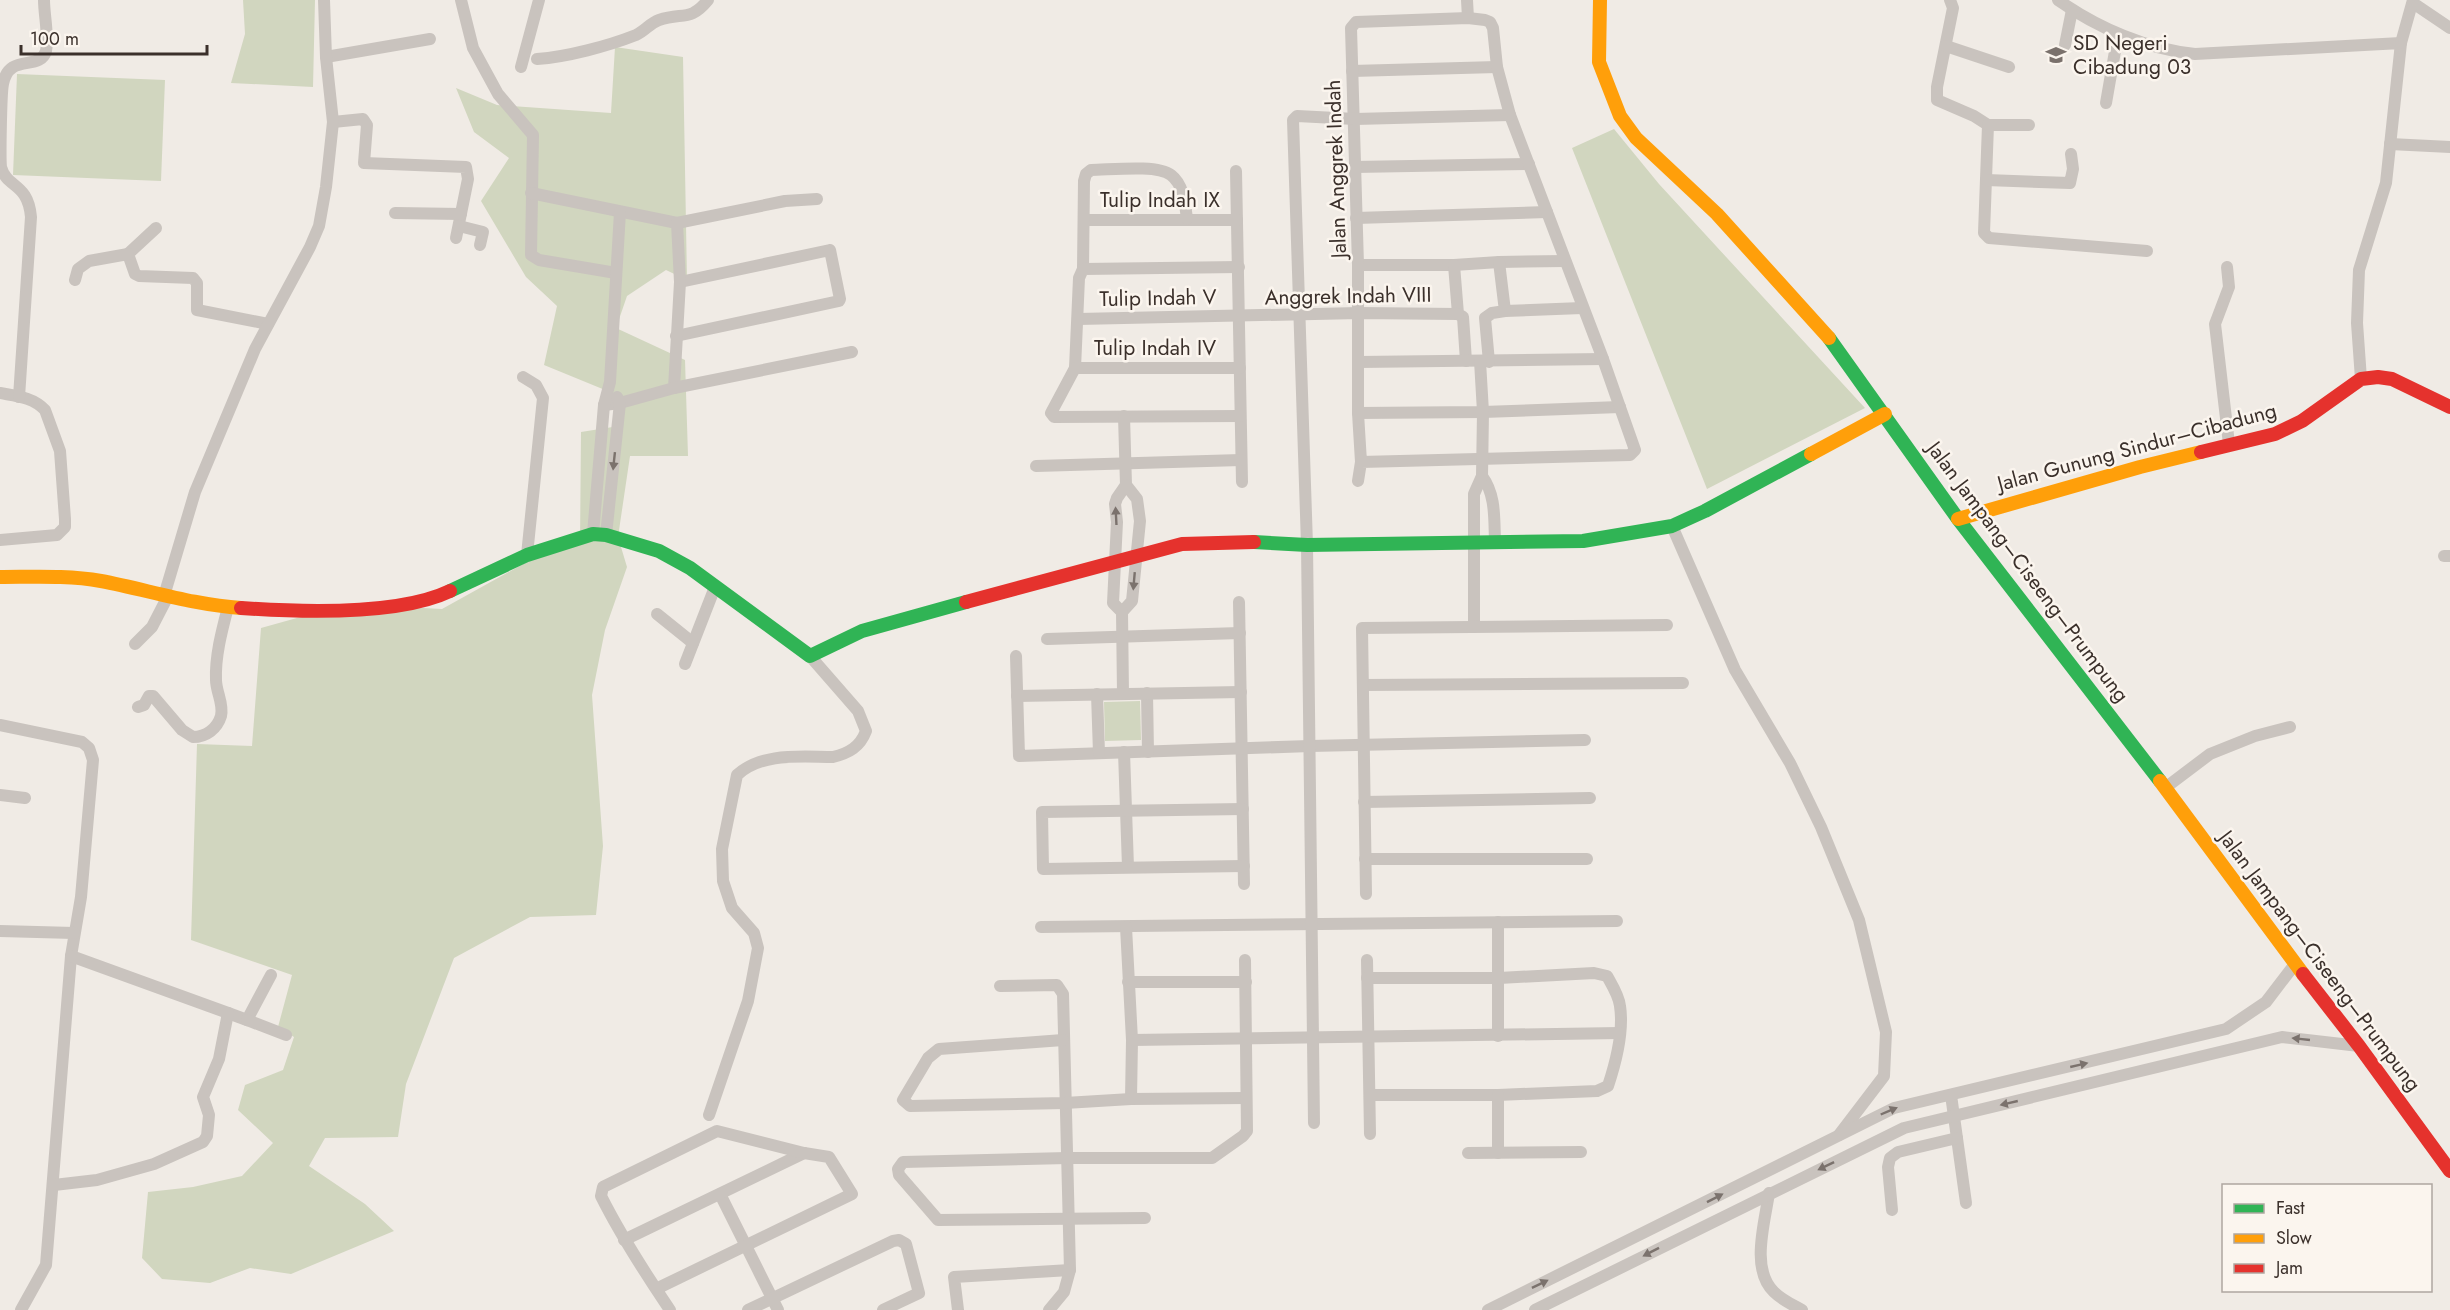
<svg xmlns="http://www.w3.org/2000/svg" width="2450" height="1310" viewBox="0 0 2450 1310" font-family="Jost,sans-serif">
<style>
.green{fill:#d1d6bf}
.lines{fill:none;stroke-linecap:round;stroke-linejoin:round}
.street{stroke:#c9c3be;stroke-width:12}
.fast{stroke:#30b455;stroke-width:14}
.slow{stroke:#ff9f0a;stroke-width:14}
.jam{stroke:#e5322d;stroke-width:14}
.oneway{fill:#7b726d}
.labels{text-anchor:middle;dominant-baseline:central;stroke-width:5;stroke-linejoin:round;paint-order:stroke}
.poi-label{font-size:21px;fill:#3b302b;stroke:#fbf5ee;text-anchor:start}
.street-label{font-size:21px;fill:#3b302b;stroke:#fbf5ee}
</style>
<rect width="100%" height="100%" fill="#f0ebe5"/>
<g class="green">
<polygon points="243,0 315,0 313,87 231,83 245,34"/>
<polygon points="615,47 683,57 687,280 666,270 627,296 616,328 685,360 688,456 630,456 618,537 627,567 605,630 592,695 603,846 596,915 530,917 454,958 406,1084 398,1137 325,1138 309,1166 365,1204 394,1231 291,1274 250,1268 210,1283 162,1279 142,1258 148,1192 193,1187 242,1176 273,1143 238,1110 245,1085 283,1070 294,1037 278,1027 292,975 191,940 197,744 252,746 261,628 347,604 442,609 543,553 580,545 581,432 619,426 627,399 544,365 557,306 526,277 481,201 509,158 474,132 456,88 497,105 611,113"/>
<polygon points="17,74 165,80 161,181 13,175"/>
<polygon points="1614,129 1659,184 1865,408 1707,489 1572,148"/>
<polygon points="1140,701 1141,740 1105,741 1104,702"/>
</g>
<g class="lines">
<g class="street">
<polyline points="461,0 473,48 498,94 533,135 531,255 539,260 616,273"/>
<polyline points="1467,0 1468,18"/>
<polyline points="1950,0 1953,8 1937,87 1937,100 1974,116 1988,125 1984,233 1989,238 2147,251"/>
<path d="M2058 0C2098 28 2146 49 2195 54L2401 43 2386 183 2359 270 2357 323 2361 379"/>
<polyline points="2413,3 2450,28"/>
<polyline points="2401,43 2413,0"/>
<polyline points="2065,45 2072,10"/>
<polyline points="1946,46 2009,67"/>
<polyline points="326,57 430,39"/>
<path d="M537 59C567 57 608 46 636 35 645 31 650 23 659 20 683 12 690 22 708 0"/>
<polyline points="521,67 539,0"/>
<polyline points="1352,71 1497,67"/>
<polyline points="2106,103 2118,34"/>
<polyline points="333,122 363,119 367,125 364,163 466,167 468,179 456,238"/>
<polyline points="1988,125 2029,125"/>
<polyline points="2390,144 2450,147"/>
<polyline points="1354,167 1529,164"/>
<polyline points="1236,171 1242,482"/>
<polyline points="1986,180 2070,183 2073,169 2071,154"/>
<polyline points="531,193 677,223"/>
<polyline points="395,213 461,214"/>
<polyline points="1356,218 1547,212"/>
<polyline points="1084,220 1237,220"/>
<polyline points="459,226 483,232 480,245"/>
<polyline points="156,228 128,254 135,274 139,276 193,278 197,283 197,310 268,324"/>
<polyline points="1358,265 1454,265 1499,262 1565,261"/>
<polyline points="1454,265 1458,314 1463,317 1466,361"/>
<polyline points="2227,267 2229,287 2215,324 2229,444"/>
<path d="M1083 269 1084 181 1086 174 1091 170C1109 170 1157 164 1171 175 1184 185 1185 204 1187 219"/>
<polyline points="75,280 78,269 89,261 128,254"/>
<polyline points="1505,311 1582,308"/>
<polyline points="1078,319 1359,313 1458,314"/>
<polyline points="676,336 839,301 840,299 830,250 680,282"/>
<polyline points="1359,362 1603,359"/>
<polyline points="1489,362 1485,318 1492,313 1505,311 1499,262"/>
<polyline points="1075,368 1079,278 1083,269 1239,267"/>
<polyline points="1240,368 1075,368 1051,413 1054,417 1240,416"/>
<polyline points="523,377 536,385 543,398 527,555"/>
<polyline points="674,388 680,282 677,223 785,201 817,199"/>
<path d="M0 393C16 396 33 397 45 410L60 451 65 519V527L57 535 0 540"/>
<path d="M19 397 31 217C28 182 7 189 1 167 0 159 1 93 3 84 9 52 40 72 46 51 49 36 44 15 44 0"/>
<polyline points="604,405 620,403 674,388 852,352"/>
<polyline points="1358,413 1483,412 1620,407"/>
<polyline points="1036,466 1241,460"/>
<path d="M1482 476C1496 495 1494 518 1495 541"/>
<polyline points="1358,481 1361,462 1358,413 1358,265 1351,28 1356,22 1468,18 1485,20 1490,22 1493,28 1497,67 1510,115 1603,359 1635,450 1630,455 1361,462"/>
<polyline points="1672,526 1735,670 1790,763 1821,827 1859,920 1886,1032 1884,1076 1839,1135"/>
<polyline points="593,534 604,405 610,382 620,212"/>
<polyline points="606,535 620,403 617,397"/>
<polyline points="2444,556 2450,556"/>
<polyline points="164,596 195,492 255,349 310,247 319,226 326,187 333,122 326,57 324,0"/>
<polyline points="1239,602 1244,884"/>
<polyline points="1122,612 1132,601 1140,521 1137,499 1126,485 1124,416"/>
<polyline points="657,614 693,643"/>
<polyline points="1474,627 1474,494 1482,476 1483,412 1480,361"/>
<polyline points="1047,639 1240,633"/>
<polyline points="135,644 152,627 168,596"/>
<polyline points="1016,656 1019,756 1310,746 1585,740"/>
<polyline points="685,664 715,587"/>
<polyline points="1363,685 1683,683"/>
<polyline points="1147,693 1148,752"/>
<polyline points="1097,694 1099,753"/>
<polyline points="1123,694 1122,612 1113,603 1117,522 1115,504 1117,498 1126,485"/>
<polyline points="1017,696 1241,692"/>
<path d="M138 707 144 705 149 696H153L182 730 193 737C206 737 217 729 221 716 224 704 216 692 216 680 215 656 222 630 228 607"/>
<polyline points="0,725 82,742 89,748 93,760 81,897 71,956 46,1265 21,1310"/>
<polyline points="1124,752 1128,867"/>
<polyline points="2165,788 2210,754 2255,736 2290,727"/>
<polyline points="0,795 25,798"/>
<polyline points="1364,802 1590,798"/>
<polyline points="1243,809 1042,812 1043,869 1244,866"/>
<polyline points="1365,859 1587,859"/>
<polyline points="1366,894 1362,628 1667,625"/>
<polyline points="1498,922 1498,1036"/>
<polyline points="1041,927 1617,921"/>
<polyline points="1126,927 1132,1040 1131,1099"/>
<polyline points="0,931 74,933"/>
<polyline points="1367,960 1370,1134"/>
<path d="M1367 978H1499L1594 973 1607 976C1612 985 1619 996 1620 1006 1624 1032 1616 1062 1608 1086L1597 1091 1498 1095H1370"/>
<polyline points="1128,982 1246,982"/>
<polyline points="1000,986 1057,985 1063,994 1070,1270 1064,1292 1049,1310"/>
<polyline points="228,1013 247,1020 271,975"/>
<polyline points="247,1020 286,1035"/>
<polyline points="1063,1040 939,1049 928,1058 903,1100 910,1106 1065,1103 1131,1099 1245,1098"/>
<polyline points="1132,1040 1620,1033"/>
<polyline points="1498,1095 1498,1153"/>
<polyline points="1951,1095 1966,1203"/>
<path d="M709 1115 748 1001 758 948 754 933 732 908 723 881 722 849 737 775C762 752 801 757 833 757 849 753 860 747 866 731L858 711 810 656"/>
<polyline points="1314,1123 1307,545 1293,120 1297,116 1355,119 1510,115"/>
<polyline points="1468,1153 1581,1152"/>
<polyline points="54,1185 97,1180 154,1164 203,1142 207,1136 209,1115 203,1097 219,1059 228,1013 71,956"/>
<path d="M1769 1193C1765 1222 1750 1269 1774 1292 1782 1300 1793 1305 1802 1310"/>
<polyline points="720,1194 778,1310"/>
<polyline points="1892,1210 1888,1167 1890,1158 1898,1152 1957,1138"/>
<polyline points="1145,1218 938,1220 899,1175 898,1169 903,1162 1067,1158 1212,1158 1243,1136 1247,1131 1245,960"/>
<polyline points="624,1240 804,1153"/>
<path d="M656 1289 852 1194 829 1157 804 1153 717 1131 603 1187 601 1196C621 1236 645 1273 670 1310"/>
<polyline points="748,1310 893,1241 899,1240 906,1244 919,1293 883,1310"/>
<polyline points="958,1310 954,1277 1070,1270"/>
<polyline points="1488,1310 1894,1108 2226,1029 2266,1002 2295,964"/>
<polyline points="1535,1310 1904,1128 2282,1037 2359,1046"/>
</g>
<g class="fast">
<polyline points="1829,338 1958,519 2160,781"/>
<polyline points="1254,542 1307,545 1583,541 1672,526 1705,511 1811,454"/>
<polyline points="450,591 527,555 593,534 606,535 659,551 690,568 810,656 862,631 966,602"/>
</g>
<g class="slow">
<polyline points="1600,0 1599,62 1620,116 1636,138 1717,214 1829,338"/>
<polyline points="1811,454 1885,414"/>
<polyline points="1958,519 2140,467 2201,452"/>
<path d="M0 577C33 577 68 575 101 581 148 590 194 605 241 608"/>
<polyline points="2160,781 2303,974"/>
</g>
<g class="jam">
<polyline points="2201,452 2275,434 2302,421 2361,379 2378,377 2392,379 2450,407"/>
<polyline points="966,602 1182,544 1254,542"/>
<path d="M241 608C299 612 398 616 450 591"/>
<polyline points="2303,974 2359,1046 2450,1171"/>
</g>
</g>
<defs><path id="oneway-solid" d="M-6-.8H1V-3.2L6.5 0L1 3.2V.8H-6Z" transform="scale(1.5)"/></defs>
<g class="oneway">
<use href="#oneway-solid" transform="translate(614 461) rotate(96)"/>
<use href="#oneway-solid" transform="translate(1116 516) rotate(-93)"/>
<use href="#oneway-solid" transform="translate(1134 581) rotate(95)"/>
<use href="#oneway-solid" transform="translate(2301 1039) rotate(-174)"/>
<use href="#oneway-solid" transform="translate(2079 1065) rotate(-13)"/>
<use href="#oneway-solid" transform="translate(2009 1103) rotate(167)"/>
<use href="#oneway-solid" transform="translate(1889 1111) rotate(-23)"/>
<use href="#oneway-solid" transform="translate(1826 1166) rotate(154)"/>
<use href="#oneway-solid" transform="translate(1715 1198) rotate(-27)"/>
<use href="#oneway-solid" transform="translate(1651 1252) rotate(153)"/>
<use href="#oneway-solid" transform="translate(1540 1284) rotate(-26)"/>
</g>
<defs>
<g id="school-bare" transform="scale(1.62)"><path d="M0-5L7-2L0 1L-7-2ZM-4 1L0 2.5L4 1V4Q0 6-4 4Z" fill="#7a716c" stroke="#fbf5ee" stroke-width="2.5" paint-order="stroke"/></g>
</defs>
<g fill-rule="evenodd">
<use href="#school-bare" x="2056" y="55"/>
</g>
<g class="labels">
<g class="poi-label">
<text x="2073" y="43">SD Negeri<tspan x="2073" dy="24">Cibadung 03</tspan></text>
</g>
<g class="street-label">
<text transform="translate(1336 169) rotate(-92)">Jalan Anggrek Indah</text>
<text x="1160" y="200">Tulip Indah IX</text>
<text transform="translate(1348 296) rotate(-1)">Anggrek Indah VIII</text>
<text transform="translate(1158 298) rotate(-1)">Tulip Indah V</text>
<text x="1155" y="348">Tulip Indah IV</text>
<text transform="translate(2137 447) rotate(-15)">Jalan Gunung Sindur–Cibadung</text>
<text transform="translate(2028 572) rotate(53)">Jalan Jampang–Ciseeng–Prumpung</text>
<text transform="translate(2320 961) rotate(53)">Jalan Jampang–Ciseeng–Prumpung</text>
</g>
</g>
<rect x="2222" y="1184" width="210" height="108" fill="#fbf5ee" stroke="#aea6a0" stroke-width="1.5"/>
<rect x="2234" y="1204" width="30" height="9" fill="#30b455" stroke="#aea6a0" stroke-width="1.5"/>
<text x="2276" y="1214" font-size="18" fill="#3b302b">Fast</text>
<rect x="2234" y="1234" width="30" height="9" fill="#ff9f0a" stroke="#aea6a0" stroke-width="1.5"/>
<text x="2276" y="1244" font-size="18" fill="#3b302b">Slow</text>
<rect x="2234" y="1264" width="30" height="9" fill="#e5322d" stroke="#aea6a0" stroke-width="1.5"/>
<text x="2276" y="1274" font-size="18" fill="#3b302b">Jam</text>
<path d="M21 45v9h186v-9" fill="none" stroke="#3b302b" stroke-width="3"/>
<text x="30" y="45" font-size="18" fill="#3b302b" stroke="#fbf5ee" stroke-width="4.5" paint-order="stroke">100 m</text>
</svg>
